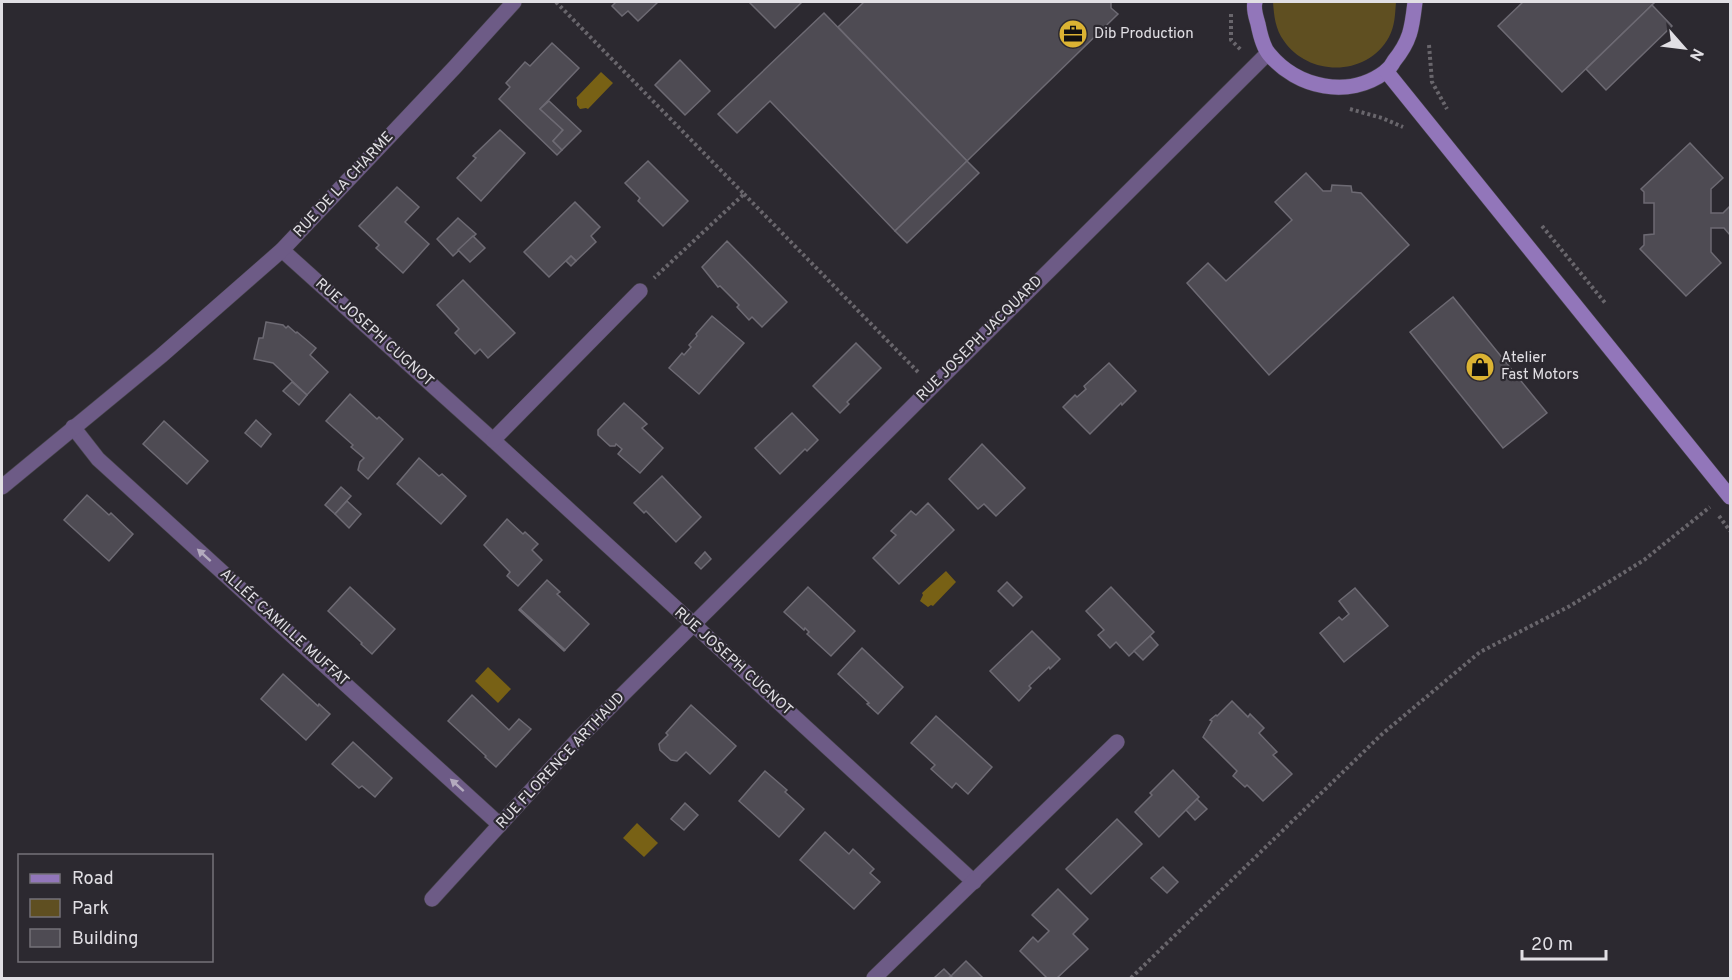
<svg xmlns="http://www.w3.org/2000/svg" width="1732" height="980" viewBox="0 0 1732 980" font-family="Overpass,sans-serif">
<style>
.green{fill:#5f4f21}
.water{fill:#786115}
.building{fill:#4e4b53;stroke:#6d6a73;stroke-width:1.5}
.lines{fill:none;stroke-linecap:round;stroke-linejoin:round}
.street-casing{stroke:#49464d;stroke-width:16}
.secondary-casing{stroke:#49464d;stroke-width:16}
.path{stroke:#69666c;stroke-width:4;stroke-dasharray:3 3;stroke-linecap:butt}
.street{stroke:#6d5b86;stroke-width:15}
.secondary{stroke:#9276ba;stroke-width:15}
.oneway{fill:#b3aabe}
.labels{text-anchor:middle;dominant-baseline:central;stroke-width:4.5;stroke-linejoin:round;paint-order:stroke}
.poi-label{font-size:15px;fill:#e1dfe4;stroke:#2c2930;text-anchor:start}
.street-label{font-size:15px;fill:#e1dfe4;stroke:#2c2930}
</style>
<rect width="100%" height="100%" fill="#2c2930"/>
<path class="green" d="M1273 2H1396C1395 14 1395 26 1389 37 1367 77 1309 77 1284 41 1275 29 1274 15 1273 2Z"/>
<g class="water">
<polygon points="601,72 613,83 588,109 586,108 580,109 577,105 577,99 576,98"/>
<polygon points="946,571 956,582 933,606 931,605 928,607 920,601 923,595 922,593"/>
<polygon points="488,667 511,689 498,703 475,681"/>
<polygon points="637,823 658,843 644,857 623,838"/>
</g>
<g class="building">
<polygon points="616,2 658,2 638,21 628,11 622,16 612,6"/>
<polygon points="749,2 802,2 775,28"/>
<polygon points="864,2 1111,2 1111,8 1118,14 967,161 838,27"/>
<polygon points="1523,2 1655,2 1562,92 1498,26"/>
<polygon points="1652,5 1672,26 1606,90 1586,69"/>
<polygon points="824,13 967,161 895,231 770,101 737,133 718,114"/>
<polygon points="552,43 579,68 540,109 563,130 553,141 562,150 557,155 499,99 510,87 506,83 525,62 530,66"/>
<polygon points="680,60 710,91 685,115 655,85"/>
<polygon points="549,101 581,131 562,150 553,141 563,130 540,109"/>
<polygon points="500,130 525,153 481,201 457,178 476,158 473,156"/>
<polygon points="1690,143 1723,178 1711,189 1711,213 1723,213 1730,206 1730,235 1724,228 1711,228 1711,252 1721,263 1686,296 1640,249 1644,245 1644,235 1654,234 1654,203 1644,203 1644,192 1641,189"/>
<polygon points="648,161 688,201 663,226 638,201 640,198 625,183"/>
<polygon points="967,161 979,173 907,243 895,231"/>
<polygon points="1306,173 1323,191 1331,191 1332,185 1351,186 1352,192 1361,193 1409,245 1269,375 1187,283 1208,263 1226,281 1292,220 1275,202"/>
<polygon points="397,187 419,207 405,222 429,244 403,273 376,248 379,245 359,226"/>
<polygon points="575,202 600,227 591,236 596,242 576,261 571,256 549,277 524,252"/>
<polygon points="458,218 476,234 453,256 437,239"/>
<polygon points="473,236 485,248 470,262 458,250"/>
<polygon points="727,241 787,302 762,327 752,317 749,320 737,307 739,305 720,286 718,287 702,267"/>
<polygon points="571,256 576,261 571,266 566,261"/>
<polygon points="463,280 515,333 488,358 480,349 475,354 455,333 459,329 437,305"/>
<polygon points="1453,297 1547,413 1503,448 1410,332"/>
<polygon points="712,316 744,343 699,394 669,368 682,353 684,355 691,347 689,345 697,336 696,334"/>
<polygon points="266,322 283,325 286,328 288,326 296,333 297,332 316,348 310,355 328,372 307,395 273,363 254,359 259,338 263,338"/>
<polygon points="856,343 881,368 847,402 849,404 840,413 813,386"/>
<polygon points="1109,363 1136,391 1122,405 1121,403 1090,434 1063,407 1075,395 1077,397 1086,389 1084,386"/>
<polygon points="292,382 307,395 299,405 283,391"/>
<polygon points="350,394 377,419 379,417 403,439 368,479 358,470 360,462 364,458 351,447 353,445 326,421"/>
<polygon points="624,403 647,424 642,428 663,448 640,473 618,454 622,449 616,444 615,446 610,446 598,435 598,430"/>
<polygon points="792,413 818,440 807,451 805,449 780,474 755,448"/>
<polygon points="256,420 271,434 261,447 245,433"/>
<polygon points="164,421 208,461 187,484 143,444"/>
<polygon points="982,444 1025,488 996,516 984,504 978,509 949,479"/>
<polygon points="419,458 439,476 442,474 466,496 441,524 397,484"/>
<polygon points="662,476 701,517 676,542 646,511 644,513 634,503"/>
<polygon points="341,487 351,496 335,514 325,505"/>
<polygon points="87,495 109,515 111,513 133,534 109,561 64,520"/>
<polygon points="347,501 361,514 349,528 335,514"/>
<polygon points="928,503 954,530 899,584 873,558 896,535 891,531 911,511 916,515"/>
<polygon points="507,519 523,534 525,532 538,544 532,550 542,560 518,586 507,576 510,572 484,545"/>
<polygon points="705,552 711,559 701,569 695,563"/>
<polygon points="547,580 560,592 557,594 589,624 565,650 520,609"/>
<polygon points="1007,582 1022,597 1013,606 998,591"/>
<polygon points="350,587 395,629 372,654 361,644 362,643 328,611"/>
<polygon points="808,587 855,631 831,656 807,634 809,632 805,628 804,630 784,612"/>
<polygon points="1111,587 1154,632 1129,656 1116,642 1110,648 1098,635 1104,630 1086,611"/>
<polygon points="1355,588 1388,626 1344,662 1320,633 1339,617 1342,620 1349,614 1339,601"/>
<polygon points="520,609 565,650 564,651 519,610"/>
<polygon points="1032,631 1060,659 1050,669 1049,667 1029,686 1031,688 1019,701 990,671"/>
<polygon points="1150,636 1158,645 1143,660 1134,651"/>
<polygon points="862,648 903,687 878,714 867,704 869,703 838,674"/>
<polygon points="283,674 318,706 319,704 330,714 306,740 261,699"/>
<polygon points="472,695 509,730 519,719 531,729 496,767 485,757 486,756 448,721"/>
<polygon points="1232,701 1248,717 1250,714 1264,728 1259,733 1277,752 1273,755 1292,774 1263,801 1247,785 1245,787 1233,776 1237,771 1203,737 1212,721 1210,720 1216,715 1217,716"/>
<polygon points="691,705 736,746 710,774 686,752 677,761 671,760 660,750 659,744 668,735 666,733"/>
<polygon points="936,716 992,767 968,794 956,783 952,788 931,769 935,765 911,743"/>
<polygon points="353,742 392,778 375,797 362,786 359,788 332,764"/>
<polygon points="1173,770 1199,797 1159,837 1135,812 1152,795 1150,793"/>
<polygon points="765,771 787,790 785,792 804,809 779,837 739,801"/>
<polygon points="1197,799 1207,809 1195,820 1186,810"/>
<polygon points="685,803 698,815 684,830 671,819"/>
<polygon points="1117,819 1142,844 1091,894 1066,869"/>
<polygon points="825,832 849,854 853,849 874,869 870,873 880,882 854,909 800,860"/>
<polygon points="1163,867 1178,882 1167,893 1151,878"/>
<polygon points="1058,889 1088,919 1073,934 1088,949 1057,978 1047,978 1020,951 1033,937 1038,942 1049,931 1032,915"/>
<polygon points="966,961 983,978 953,978 951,976"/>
<polygon points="944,969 951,976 948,978 934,978"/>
</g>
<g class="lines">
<g class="street-casing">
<g id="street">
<polyline points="282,250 493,440 974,882"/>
<polyline points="73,427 98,459 500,825"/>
<polyline points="493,440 640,291"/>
<polyline points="2,487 161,356 282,250 454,68 514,2"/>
<polyline points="432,899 579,738 1268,53"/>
<polyline points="874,978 1117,742"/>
</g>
</g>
<g class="secondary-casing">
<g id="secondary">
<path d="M1255 2C1253 9 1256 17 1258 24 1260 34 1263 47 1269 54 1297 88 1349 99 1385 72 1389 69 1392 65 1394 61 1411 40 1412 27 1415 2"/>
<polyline points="1386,71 1730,497"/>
</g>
</g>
<g class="path">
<polyline points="556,2 744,194 654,278"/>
<polyline points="1231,14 1231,40 1241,50"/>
<polyline points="1429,45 1432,82 1447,109"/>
<polyline points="1350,109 1382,118 1403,127"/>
<polyline points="744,194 918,372"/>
<polyline points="1542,226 1606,304"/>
<polyline points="1719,516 1730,531"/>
<polyline points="1131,978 1381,735 1480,652 1570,606 1644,560 1710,507"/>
</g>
<use href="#street" class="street"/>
<use href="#secondary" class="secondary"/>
</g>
<defs><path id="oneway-solid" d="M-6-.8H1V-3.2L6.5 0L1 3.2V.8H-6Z" transform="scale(1.5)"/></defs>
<g class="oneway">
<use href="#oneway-solid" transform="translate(204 555) rotate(-138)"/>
<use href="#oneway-solid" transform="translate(457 785) rotate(-138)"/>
</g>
<defs>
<g id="office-disc" transform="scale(1.5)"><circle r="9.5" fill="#dbb333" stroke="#2c2930"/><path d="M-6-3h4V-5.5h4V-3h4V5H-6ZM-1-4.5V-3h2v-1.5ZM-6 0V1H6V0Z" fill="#111"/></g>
<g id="shop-disc" transform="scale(1.5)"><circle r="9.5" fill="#dbb333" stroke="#2c2930"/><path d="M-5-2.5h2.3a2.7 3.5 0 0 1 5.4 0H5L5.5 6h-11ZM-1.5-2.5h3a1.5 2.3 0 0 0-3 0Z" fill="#111"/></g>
</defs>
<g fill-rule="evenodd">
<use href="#office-disc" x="1073" y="34"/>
<use href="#shop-disc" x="1480" y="367"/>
</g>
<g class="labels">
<g class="poi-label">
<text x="1094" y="34">Dib Production</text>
<text x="1501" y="358">Atelier<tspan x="1501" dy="17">Fast Motors</tspan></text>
</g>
<g class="street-label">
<text transform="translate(344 185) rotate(-47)">RUE DE LA CHARME</text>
<text transform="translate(374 333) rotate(42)">RUE JOSEPH CUGNOT</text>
<text transform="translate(980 339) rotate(-45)">RUE JOSEPH JACQUARD</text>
<text transform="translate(284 628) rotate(42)">ALLÉE CAMILLE MUFFAT</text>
<text transform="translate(733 662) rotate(42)">RUE JOSEPH CUGNOT</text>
<text transform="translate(561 761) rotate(-47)">RUE FLORENCE ARTHAUD</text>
</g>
</g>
<rect width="1732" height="980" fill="none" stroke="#e1dfe4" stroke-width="6"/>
<rect x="18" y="854" width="195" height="108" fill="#2c2930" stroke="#747278" stroke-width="1.5"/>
<rect x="30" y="874" width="30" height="9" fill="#9276ba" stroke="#747278" stroke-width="1.5"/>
<text x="72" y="884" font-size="18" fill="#e1dfe4">Road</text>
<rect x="30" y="899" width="30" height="18" fill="#5f4f21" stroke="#747278" stroke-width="1.5"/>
<text x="72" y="914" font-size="18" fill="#e1dfe4">Park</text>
<rect x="30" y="929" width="30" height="18" fill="#4e4b53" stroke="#747278" stroke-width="1.5"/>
<text x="72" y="944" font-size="18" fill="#e1dfe4">Building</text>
<g transform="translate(1684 48) rotate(118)" stroke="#2c2930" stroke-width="4.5" paint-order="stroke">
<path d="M0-4.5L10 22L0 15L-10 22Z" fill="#e1dfe4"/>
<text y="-9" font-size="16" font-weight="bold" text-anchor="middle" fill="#e1dfe4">N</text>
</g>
<path d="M1522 950v9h84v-9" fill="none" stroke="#e1dfe4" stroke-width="3"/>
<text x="1531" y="950" font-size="18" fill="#e1dfe4" stroke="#2c2930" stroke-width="4.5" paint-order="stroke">20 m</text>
</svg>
